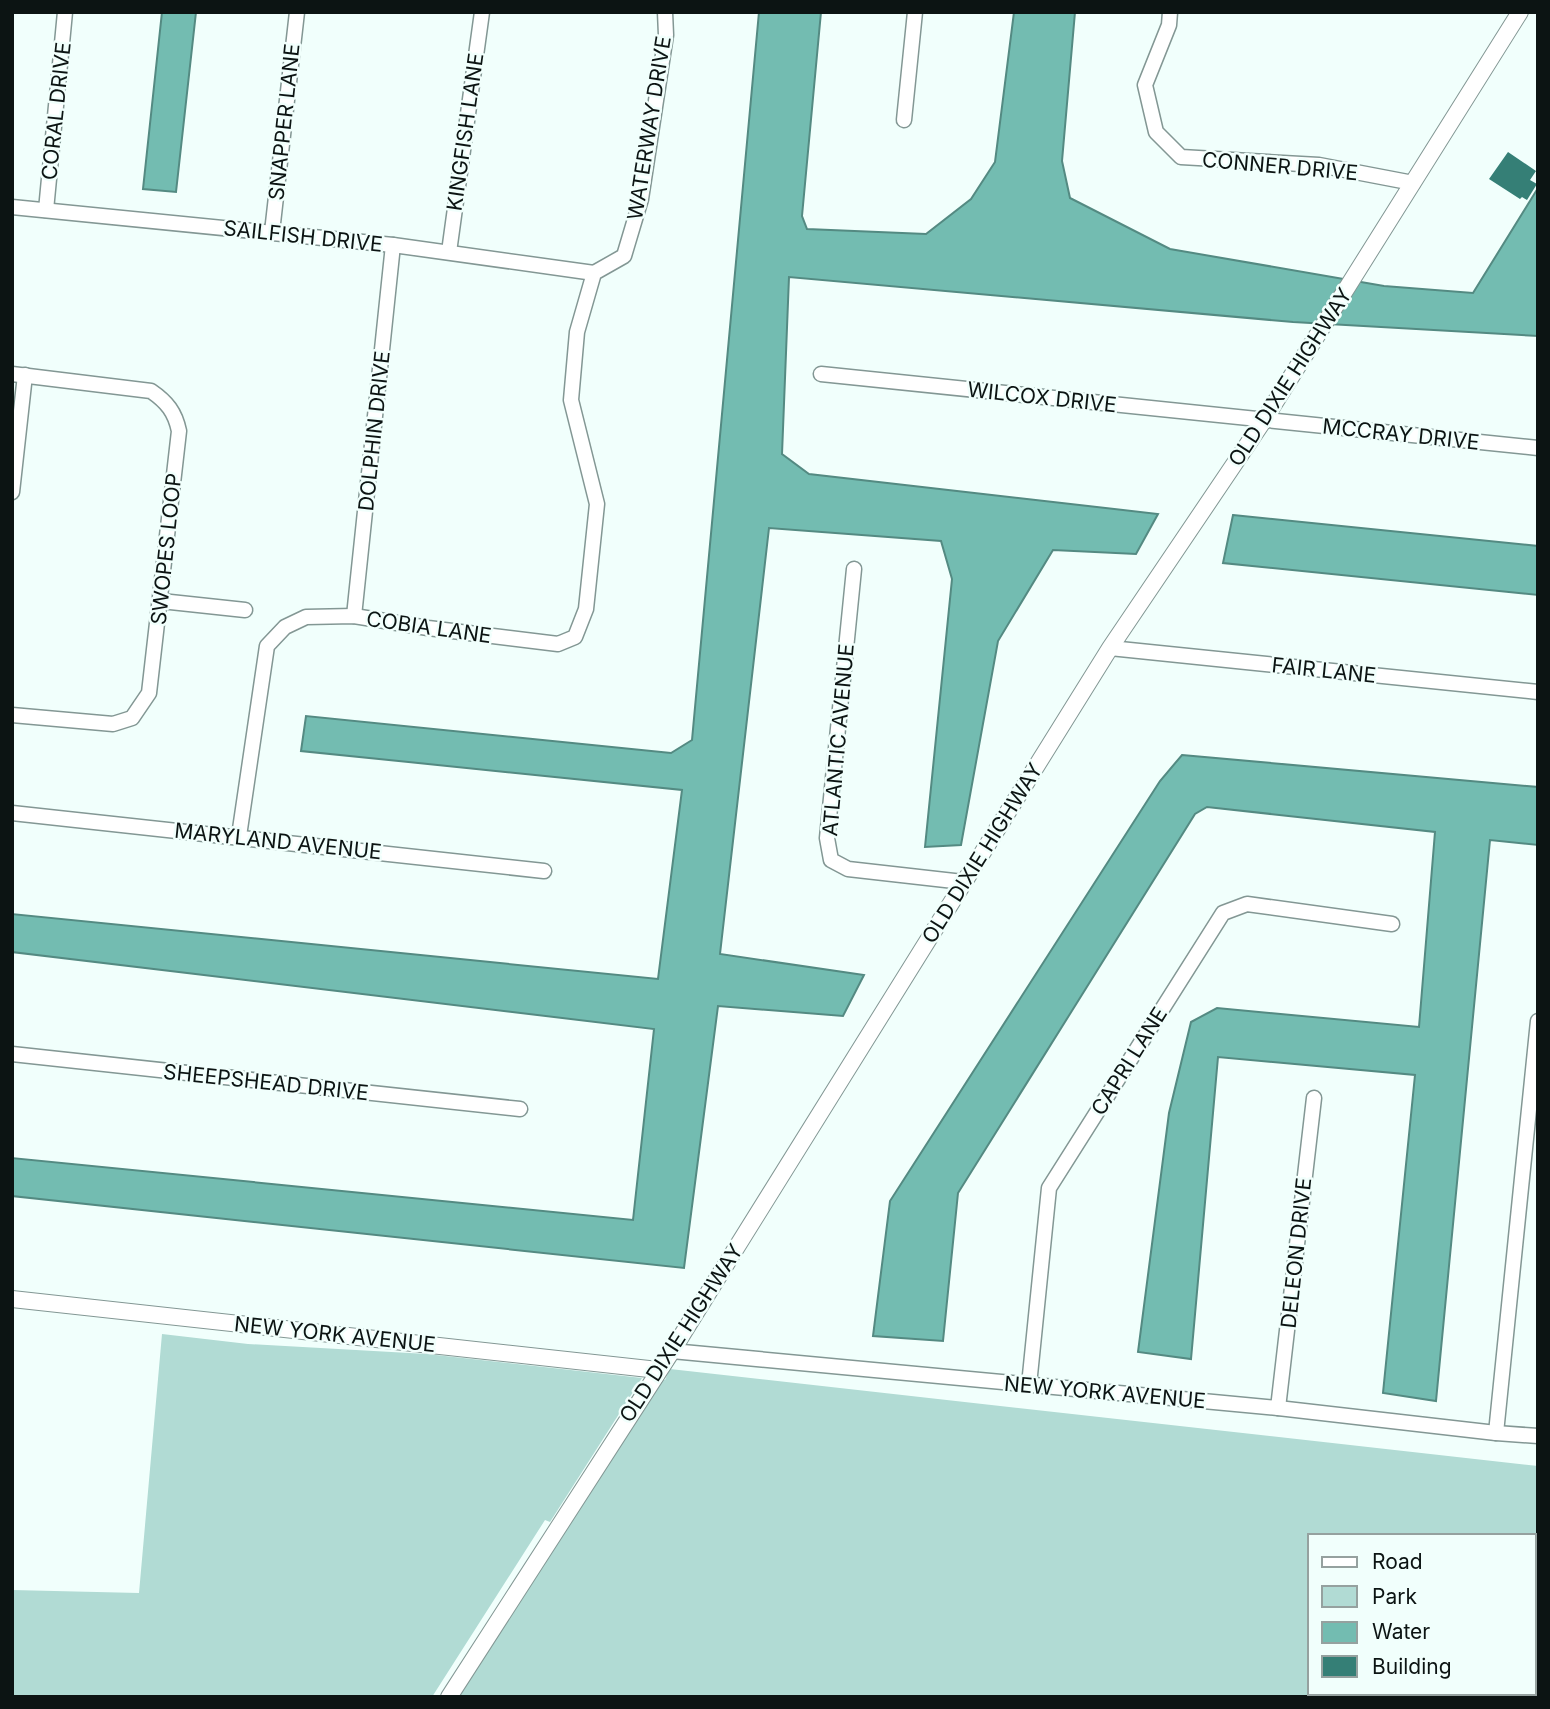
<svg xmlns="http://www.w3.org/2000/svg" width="1550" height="1709" viewBox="0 0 1550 1709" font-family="Inter,sans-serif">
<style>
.green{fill:#b1dbd4}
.water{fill:#73bcb1;stroke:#548a82;stroke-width:2}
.building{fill:#357f76}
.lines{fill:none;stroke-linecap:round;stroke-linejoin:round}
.minor-casing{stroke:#839794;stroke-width:17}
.tertiary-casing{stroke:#839794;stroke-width:18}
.minor{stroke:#fff;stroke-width:14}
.tertiary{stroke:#fff;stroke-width:16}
.labels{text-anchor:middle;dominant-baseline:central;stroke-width:5;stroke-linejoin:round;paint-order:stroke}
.street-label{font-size:21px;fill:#0c1413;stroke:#f1fffc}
</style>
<rect width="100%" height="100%" fill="#f1fffc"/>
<g class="green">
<polygon points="162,1334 248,1344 427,1354 642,1378 550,1522 545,1520 432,1697 12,1697 12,1590 139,1593"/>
<polygon points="670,1369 1538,1466 1538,1586 1534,1592 1534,1536 1310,1536 1310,1693 1387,1693 1368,1697 459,1697 662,1380 665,1380"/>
</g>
<g class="water">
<polygon points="162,12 196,12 176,192 143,189"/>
<polygon points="759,12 821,12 802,216 807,229 926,234 971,199 995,162 1014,12 1075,12 1062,161 1070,198 1170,249 1384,286 1473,293 1538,188 1538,336 1293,322 789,277 782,454 809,474 1158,514 1136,554 1053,550 998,641 961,845 925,847 952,579 941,541 769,528 720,954 864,975 843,1016 718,1006 684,1268 12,1196 12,1158 633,1220 654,1029 12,952 12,914 658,979 682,790 301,751 306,716 671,753 692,740"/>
<polygon points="1233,515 1538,546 1538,595 1223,563"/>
<polygon points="1182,755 1538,787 1538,845 1490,840 1436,1401 1383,1393 1415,1075 1218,1057 1191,1359 1138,1352 1169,1113 1191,1022 1217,1008 1419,1027 1435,832 1207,807 1195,814 958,1193 943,1341 873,1336 890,1201 1160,781"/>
</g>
<polygon class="building" points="1508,152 1536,171 1530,180 1537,184 1527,200 1522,197 1520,199 1489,179"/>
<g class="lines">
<g class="minor-casing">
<g id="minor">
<polyline points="1170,12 1169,25 1145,85 1156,132 1181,157 1319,165 1413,183"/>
<polyline points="904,120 915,12"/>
<polyline points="12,207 393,245 594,273"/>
<polyline points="46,210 65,12"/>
<polyline points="272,232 297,12"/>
<polyline points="449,252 482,12"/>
<path d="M12 374 151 391C167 402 175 412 179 431L149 693 132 718 113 724 12 715"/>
<polyline points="821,374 1538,448"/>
<polyline points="12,492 25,375"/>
<polyline points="854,569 827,838 831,860 848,869 963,882"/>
<polyline points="161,601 245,610"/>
<polyline points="354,616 393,245"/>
<polyline points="1110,648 1538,692"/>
<polyline points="12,813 544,871"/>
<polyline points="239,836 267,646 285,627 306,617 354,616 428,628 558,644 575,637 586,609 597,504 571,400 577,332 594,273 624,256 641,199 666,35 665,12"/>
<polyline points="12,1054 520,1109"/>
<polyline points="672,1351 1278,1408 1496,1433 1538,1436"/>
<polyline points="1029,1385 1049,1188 1223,913 1247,904 1392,924"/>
<polyline points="1278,1408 1314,1098"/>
<polyline points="1496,1433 1538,1021"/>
</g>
</g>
<g class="tertiary-casing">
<g id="tertiary">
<polyline points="12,1299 658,1370"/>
<polyline points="449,1697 672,1351 1110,648 1264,420 1520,12"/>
</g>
</g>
<use href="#minor" class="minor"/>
<use href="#tertiary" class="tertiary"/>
</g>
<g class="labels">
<g class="street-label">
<text transform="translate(56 111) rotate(-84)">CORAL DRIVE</text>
<text transform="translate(284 122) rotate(-84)">SNAPPER LANE</text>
<text transform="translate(649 128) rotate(-81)">WATERWAY DRIVE</text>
<text transform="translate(465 132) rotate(-82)">KINGFISH LANE</text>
<text transform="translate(1280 166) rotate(5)">CONNER DRIVE</text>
<text transform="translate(303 236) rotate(6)">SAILFISH DRIVE</text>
<text transform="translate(1290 377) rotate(-57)">OLD DIXIE HIGHWAY</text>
<text transform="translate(1042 397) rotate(6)">WILCOX DRIVE</text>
<text transform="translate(374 431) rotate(-84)">DOLPHIN DRIVE</text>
<text transform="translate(1401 434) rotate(6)">MCCRAY DRIVE</text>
<text transform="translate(166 549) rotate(-84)">SWOPES LOOP</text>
<text transform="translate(429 627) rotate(8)">COBIA LANE</text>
<text transform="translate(1324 670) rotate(6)">FAIR LANE</text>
<text transform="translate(838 740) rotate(-85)">ATLANTIC AVENUE</text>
<text transform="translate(278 841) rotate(6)">MARYLAND AVENUE</text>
<text transform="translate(982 853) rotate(-58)">OLD DIXIE HIGHWAY</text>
<text transform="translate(1129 1061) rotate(-58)">CAPRI LANE</text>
<text transform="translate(266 1082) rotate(6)">SHEEPSHEAD DRIVE</text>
<text transform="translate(1296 1253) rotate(-84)">DELEON DRIVE</text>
<text transform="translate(681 1333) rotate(-57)">OLD DIXIE HIGHWAY</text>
<text transform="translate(335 1334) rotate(6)">NEW YORK AVENUE</text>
<text transform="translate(1105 1392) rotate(5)">NEW YORK AVENUE</text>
</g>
</g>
<rect width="1550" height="1709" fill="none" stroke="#0c1413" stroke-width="28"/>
<rect x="1308" y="1534" width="228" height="161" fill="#f1fffc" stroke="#95a19f" stroke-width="2"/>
<rect x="1322" y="1557" width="35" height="10" fill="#ffffff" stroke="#95a19f" stroke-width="2"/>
<text x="1372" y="1569" font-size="21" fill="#0c1413">Road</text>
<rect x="1322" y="1586" width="35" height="21" fill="#b1dbd4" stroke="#95a19f" stroke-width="2"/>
<text x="1372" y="1604" font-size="21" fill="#0c1413">Park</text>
<rect x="1322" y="1622" width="35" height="21" fill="#73bcb1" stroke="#95a19f" stroke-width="2"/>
<text x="1372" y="1639" font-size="21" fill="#0c1413">Water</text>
<rect x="1322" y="1656" width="35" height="21" fill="#357f76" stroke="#95a19f" stroke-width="2"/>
<text x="1372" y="1674" font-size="21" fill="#0c1413">Building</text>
</svg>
